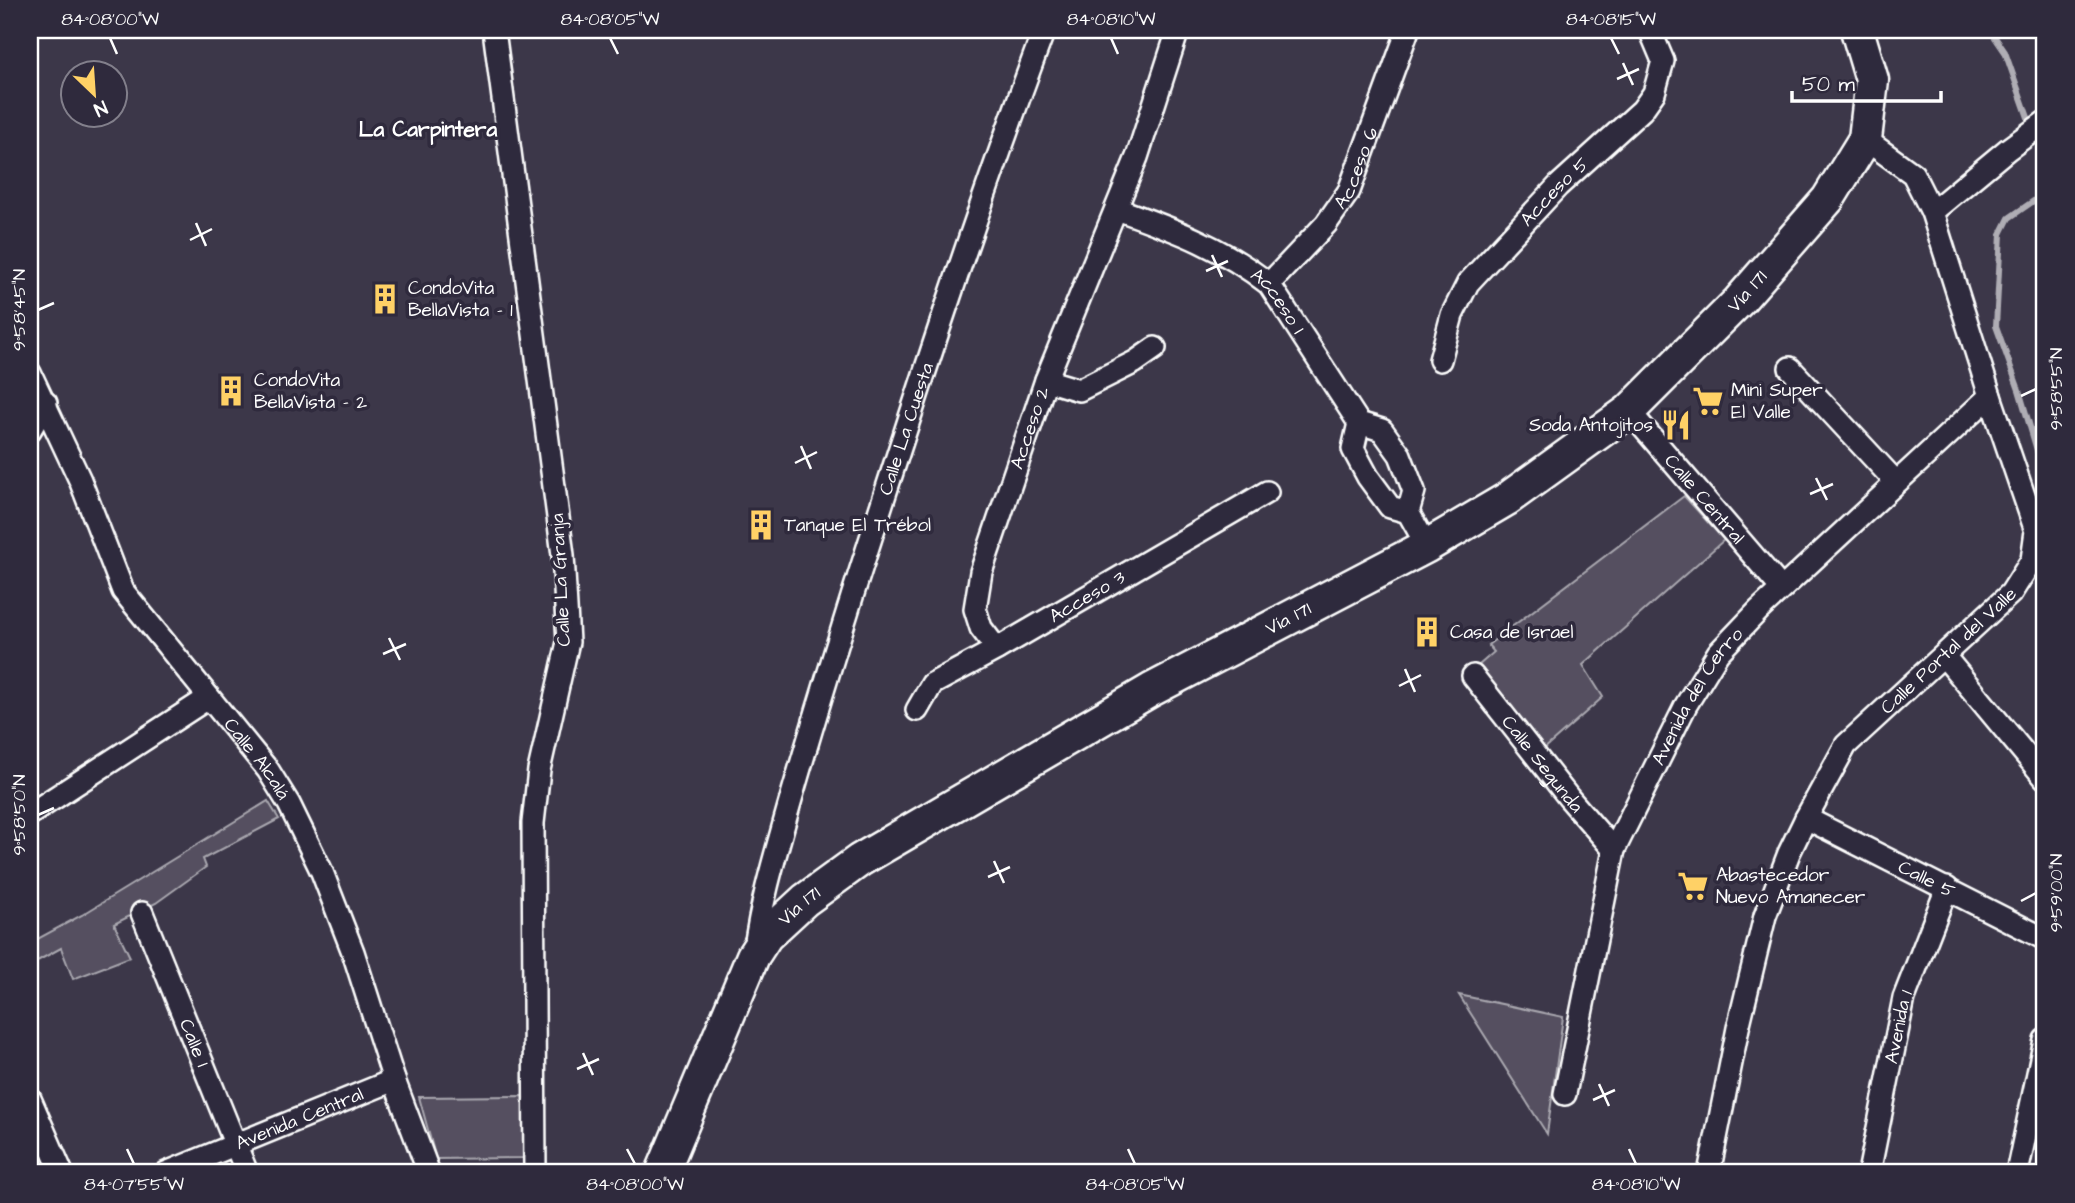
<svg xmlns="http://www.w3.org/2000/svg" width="2075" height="1203" viewBox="0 0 2075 1203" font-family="'Architects Daughter',sans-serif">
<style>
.green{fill:#555060;stroke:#aaa8b0;stroke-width:2}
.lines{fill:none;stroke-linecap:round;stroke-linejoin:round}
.stream{stroke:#afadb4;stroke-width:6}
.street-casing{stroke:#fff;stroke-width:26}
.secondary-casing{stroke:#fff;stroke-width:37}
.street{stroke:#2f2a3d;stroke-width:21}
.secondary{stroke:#2f2a3d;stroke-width:32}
.ticks{fill:none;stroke:#fff;stroke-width:2.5}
.labels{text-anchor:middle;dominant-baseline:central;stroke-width:7;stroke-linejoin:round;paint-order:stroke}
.street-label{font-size:19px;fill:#fff;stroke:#2f2a3d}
.poi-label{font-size:19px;fill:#fff;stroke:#2f2a3d;text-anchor:start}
.neighbourhood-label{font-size:21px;font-weight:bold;fill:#fff;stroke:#2f2a3d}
.neatline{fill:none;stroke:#fff;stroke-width:2.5}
.ticks-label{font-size:18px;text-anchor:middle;fill:#fff}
</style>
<rect width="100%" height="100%" fill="#3c3749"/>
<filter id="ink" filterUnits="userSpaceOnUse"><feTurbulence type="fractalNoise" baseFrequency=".0143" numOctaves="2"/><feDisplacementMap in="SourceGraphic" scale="14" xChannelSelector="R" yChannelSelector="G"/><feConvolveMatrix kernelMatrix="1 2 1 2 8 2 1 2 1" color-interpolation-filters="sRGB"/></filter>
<g filter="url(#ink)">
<g class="green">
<polygon points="1684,496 1724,540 1583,665 1603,697 1543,750 1478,666 1494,652 1488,645"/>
<polygon points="268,801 279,819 203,859 206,867 156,903 114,924 130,957 73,979 61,948 30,965 30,943 82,915"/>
<polygon points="1459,995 1563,1017 1547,1134"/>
<polygon points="524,1096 523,1158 436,1159 419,1097"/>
</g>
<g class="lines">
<g class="stream">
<polyline points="1990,30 2005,52 2031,126"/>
<polyline points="2035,136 2045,160"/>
<polyline points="2045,193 2009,218 2001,234 1996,326 2019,390 2045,477"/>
</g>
<g class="street-casing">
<g id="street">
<polyline points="494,30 563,555 568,642 539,770 533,823 535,1173"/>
<path id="s1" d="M1117 209C1175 230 1219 245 1269 284L1359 423 1382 430 1400 455 1414 491 1408 512 1427 546"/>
<polyline points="1932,212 2008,149 2045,122"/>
<path id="s2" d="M1269 284 1326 224 1349 191 1408 30"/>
<path id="s3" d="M1440 360 1452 315 1468 283 1558 186 1642 110 1654 93 1663 61 1650 30"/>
<polyline points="1790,368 1895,481"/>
<path id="s4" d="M30 373 80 480 123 591 268 770 289 804 322 872 353 952 394 1080 429 1173"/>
<polyline points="1046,380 1079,390 1135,362 1155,348"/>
<path id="s5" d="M1629 411 1781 588"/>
<polyline points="1359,423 1353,449 1368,477 1390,507 1408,512"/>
<polyline points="30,430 46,403"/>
<path id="s6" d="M997 649 981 628 975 609 981 572 1046 380 1137 157 1178 30"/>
<polyline points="1944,656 2045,778"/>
<path id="s7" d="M1473 676 1569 798 1614 850"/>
<path id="s8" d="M917 710 932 684 997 649 1267 492"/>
<polyline points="30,814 208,698"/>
<path id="s9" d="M1806 818 2045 939"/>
<path id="s10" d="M142 913 247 1173"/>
<path id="s11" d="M755 948C761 904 773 863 785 820 806 745 829 671 852 597 913 406 974 217 1044 30"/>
<path id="s12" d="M1565 1094 1614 850 1686 705 1718 653 1759 610 1990 396"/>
<polyline points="30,1099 62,1173"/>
<path id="s13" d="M166 1173 394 1080"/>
<path id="s14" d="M1709 1173 1738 1028 1765 916 1789 853 1806 818 1846 745 2011 593 2032 560 2036 531 1990 396 1932 212 1913 174 1865 139"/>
<path id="s15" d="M1869 1173 1904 998 1947 888"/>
<polyline points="2017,1173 2045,1040"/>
</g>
</g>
<g class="secondary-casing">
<g id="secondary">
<path id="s16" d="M662 1173 753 956 766 936 805 900 860 860 1151 690 1427 546 1507 499 1629 411 1739 301 1828 199 1865 139 1872 80 1857 30"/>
</g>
</g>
<use href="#street" class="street"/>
<use href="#secondary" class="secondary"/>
</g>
</g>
<path class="ticks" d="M110 38 117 54M610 38 618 54M1111 38 1118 54M1611 38 1619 54M1623 63 1633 85M1617 79 1639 69M196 223 206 246M190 240 212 229M1212 255 1222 277M1206 271 1228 261M38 310 54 303M2021 396 2036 389M801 446 811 469M795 463 817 452M1816 478 1827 500M1810 494 1833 484M389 638 400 660M383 654 406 644M1405 669 1415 692M1399 686 1421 675M38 815 54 808M994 861 1004 883M988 877 1010 867M2021 901 2036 893M583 1053 593 1075M577 1069 599 1059M1599 1084 1609 1106M1593 1100 1615 1090M127 1149 134 1164M627 1149 635 1164M1128 1149 1135 1164M1629 1149 1636 1164"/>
<defs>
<g id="building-bare" transform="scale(2.415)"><path d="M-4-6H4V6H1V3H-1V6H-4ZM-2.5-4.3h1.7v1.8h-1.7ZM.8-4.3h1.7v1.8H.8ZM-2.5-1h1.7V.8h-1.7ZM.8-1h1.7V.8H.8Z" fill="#ffd166" stroke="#2f2a3d" stroke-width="2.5" paint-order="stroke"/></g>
<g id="supermarket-bare" transform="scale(2.415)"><path d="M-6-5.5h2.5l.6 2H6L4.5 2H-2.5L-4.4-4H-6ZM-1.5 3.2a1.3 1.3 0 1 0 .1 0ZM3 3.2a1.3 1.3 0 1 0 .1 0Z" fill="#ffd166" stroke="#2f2a3d" stroke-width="2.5" paint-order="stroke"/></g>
<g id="restaurant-bare" transform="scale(2.415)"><path d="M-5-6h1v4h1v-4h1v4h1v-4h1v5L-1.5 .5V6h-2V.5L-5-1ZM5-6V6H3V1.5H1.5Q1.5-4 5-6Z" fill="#ffd166" stroke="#2f2a3d" stroke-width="2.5" paint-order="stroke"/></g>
</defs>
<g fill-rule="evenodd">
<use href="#building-bare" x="385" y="299"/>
<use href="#building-bare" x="231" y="391"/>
<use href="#supermarket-bare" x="1708" y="401"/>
<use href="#restaurant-bare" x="1676" y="425"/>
<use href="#building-bare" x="761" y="525"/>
<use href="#building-bare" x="1427" y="632"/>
<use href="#supermarket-bare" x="1693" y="886"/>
</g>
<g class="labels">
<g class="street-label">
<text stroke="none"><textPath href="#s2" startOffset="147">Acceso 6</textPath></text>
<text stroke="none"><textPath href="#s3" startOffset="208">Acceso 5</textPath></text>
<text stroke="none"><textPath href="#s16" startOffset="1440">Vía 171</textPath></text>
<text stroke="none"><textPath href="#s1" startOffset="189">Acceso 1</textPath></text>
<text stroke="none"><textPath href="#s6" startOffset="236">Acceso 2</textPath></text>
<text stroke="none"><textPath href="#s11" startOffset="541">Calle La Cuesta</textPath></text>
<text stroke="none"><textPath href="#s5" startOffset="116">Calle Central</textPath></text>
<text transform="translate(561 580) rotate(-93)">Calle La Granja</text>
<text stroke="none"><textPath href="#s8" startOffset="208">Acceso 3</textPath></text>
<text stroke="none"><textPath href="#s16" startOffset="872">Vía 171</textPath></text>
<text stroke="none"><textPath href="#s14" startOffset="592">Calle Portal del Valle</textPath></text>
<text stroke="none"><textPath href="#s12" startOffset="424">Avenida del Cerro</textPath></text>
<text stroke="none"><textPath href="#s4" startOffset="452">Calle Alcalá</textPath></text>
<text stroke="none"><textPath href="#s7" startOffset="112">Calle Segunda</textPath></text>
<text stroke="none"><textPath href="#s9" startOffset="135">Calle 5</textPath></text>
<text stroke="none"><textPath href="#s16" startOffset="304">Vía 171</textPath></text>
<text stroke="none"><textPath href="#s15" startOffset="149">Avenida 1</textPath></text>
<text stroke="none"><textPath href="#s10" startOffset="140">Calle 1</textPath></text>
<text stroke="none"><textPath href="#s13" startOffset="144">Avenida Central</textPath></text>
</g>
<g class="poi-label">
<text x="408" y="288">CondoVita<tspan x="408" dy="22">BellaVista - 1</tspan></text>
<text x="254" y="380">CondoVita<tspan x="254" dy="22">BellaVista - 2</tspan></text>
<text x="1731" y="390">Mini Super<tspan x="1731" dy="22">El Valle</tspan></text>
<text x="1653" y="425" text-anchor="end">Soda Antojitos</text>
<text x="784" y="525">Tanque El Trébol</text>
<text x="1450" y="632">Casa de Israel</text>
<text x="1716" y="875">Abastecedor<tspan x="1716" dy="22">Nuevo Amanecer</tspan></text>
</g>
<g class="neighbourhood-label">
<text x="428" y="129">La Carpintera</text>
</g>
</g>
<rect width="2075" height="1203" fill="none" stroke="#2f2a3d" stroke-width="77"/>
<g transform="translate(94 94) rotate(155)"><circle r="33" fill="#2f2a3d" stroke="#827f8b" stroke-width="2"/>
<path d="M0-5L12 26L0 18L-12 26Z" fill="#ffd166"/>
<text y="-10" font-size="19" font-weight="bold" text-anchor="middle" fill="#ffffff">N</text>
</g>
<path d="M1792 91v10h149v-10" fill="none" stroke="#ffffff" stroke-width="3.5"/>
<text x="1802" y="91" font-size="21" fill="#ffffff" stroke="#2f2a3d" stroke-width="5" paint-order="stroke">50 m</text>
<rect x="38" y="38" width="1998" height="1126" class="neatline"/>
<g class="ticks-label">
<text x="110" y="25">84°08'00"W</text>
<text x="610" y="25">84°08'05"W</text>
<text x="1111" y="25">84°08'10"W</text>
<text x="1611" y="25">84°08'15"W</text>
<text transform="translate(19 310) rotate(-90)" y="6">9°58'45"N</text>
<text transform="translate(2056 389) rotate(-90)" y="6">9°58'55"N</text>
<text transform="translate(19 815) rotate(-90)" y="6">9°58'50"N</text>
<text transform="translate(2056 893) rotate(-90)" y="6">9°59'00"N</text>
<text x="134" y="1190">84°07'55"W</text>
<text x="635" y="1190">84°08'00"W</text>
<text x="1135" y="1190">84°08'05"W</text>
<text x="1636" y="1190">84°08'10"W</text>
</g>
</svg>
